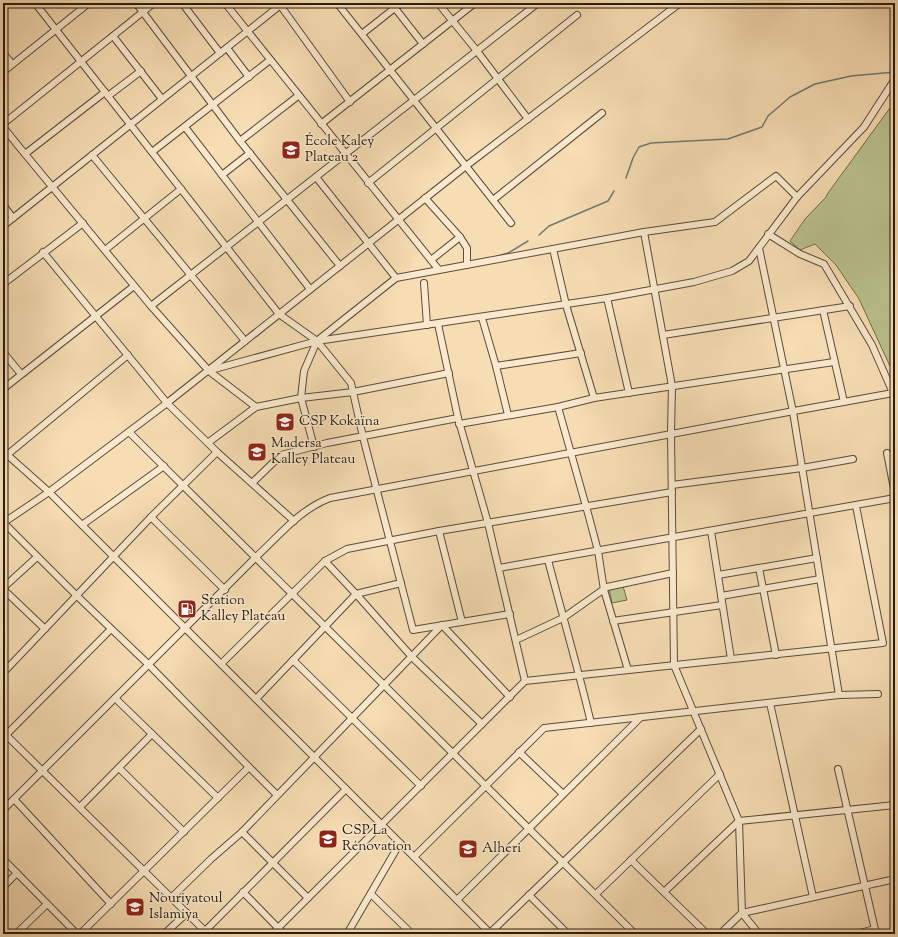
<svg xmlns="http://www.w3.org/2000/svg" width="898" height="937" viewBox="0 0 898 937" font-family="'Sorts Mill Goudy',serif">
<style>
.green{fill:#bac28f;stroke:#716e4e}
.lines{fill:none;stroke-linecap:round;stroke-linejoin:round}
.stream{stroke:#6f7a72;stroke-width:1.5}
.minor-casing{stroke:#5c4c38;stroke-width:8}
.minor{stroke:#fae9ce;stroke-width:6}
.labels{text-anchor:middle;dominant-baseline:central;stroke-width:3;stroke-linejoin:round;paint-order:stroke}
.poi-label{font-size:14px;fill:#281b0e;stroke:#fae9ce;text-anchor:start}
</style>
<rect width="100%" height="100%" fill="#f7ddb4"/>
<filter id="stains"><feTurbulence type="fractalNoise" baseFrequency=".005" numOctaves="4"/><feColorMatrix values="0 0 0 0 .2 0 0 0 0 .09 0 0 0 0 .02 0 0 0 .5 -.17"/></filter>
<radialGradient id="worn" r=".72"><stop offset=".6" stop-color="#630" stop-opacity="0"/><stop offset="1" stop-color="#630" stop-opacity=".3"/></radialGradient>
<g class="green">
<polygon points="895,101 895,377 859,299 836,265 815,244 800,250 790,241 805,219 826,197 828,193"/>
<polygon points="623,586 627,600 612,603 609,589"/>
</g>
<g class="lines">
<g class="stream">
<polyline points="626,178 633,158 639,147 651,143 728,139 762,127 768,116 790,97 815,84 851,76 895,72"/>
<polyline points="539,235 549,226 608,201 614,191"/>
<polyline points="498,256 508,253 528,241"/>
</g>
<g class="minor-casing">
<g id="minor">
<polyline points="35,3 279,314 317,341 304,371 301,398 314,447"/>
<polyline points="136,3 240,141 340,266"/>
<polyline points="182,3 220,53"/>
<polyline points="225,3 439,270"/>
<polyline points="337,3 511,223"/>
<polyline points="391,3 423,44"/>
<polyline points="438,3 477,51 528,119"/>
<polyline points="280,5 350,102"/>
<polyline points="362,34 401,3"/>
<polyline points="113,36 162,99"/>
<polyline points="227,48 249,77"/>
<polyline points="3,53 12,64"/>
<polyline points="3,72 89,3"/>
<polyline points="105,92 25,154 151,306 209,371 256,407"/>
<polyline points="108,96 141,71"/>
<polyline points="3,124 154,3"/>
<polyline points="321,124 475,3"/>
<polyline points="3,127 25,154"/>
<polyline points="185,127 310,289"/>
<polyline points="240,141 298,96"/>
<polyline points="152,152 270,60"/>
<polyline points="92,155 245,341"/>
<polyline points="222,175 250,153"/>
<polyline points="316,177 396,278"/>
<polyline points="368,183 577,15"/>
<polyline points="425,198 460,237 467,248 467,265"/>
<polyline points="493,200 602,113"/>
<polyline points="3,205 13,218"/>
<polyline points="3,226 283,3"/>
<polyline points="644,232 672,386 671,433 674,665 739,821 742,913 720,934"/>
<polyline points="759,248 793,412 839,695"/>
<polyline points="553,249 566,305 594,398"/>
<polyline points="105,250 181,189"/>
<polyline points="43,252 167,403 217,452 294,521"/>
<polyline points="431,260 460,237"/>
<polyline points="424,283 427,325"/>
<polyline points="3,284 83,223"/>
<polyline points="607,298 629,393"/>
<polyline points="151,306 538,3"/>
<polyline points="823,310 844,402"/>
<polyline points="482,318 496,366 508,415"/>
<polyline points="438,324 458,418 488,523 525,681"/>
<polyline points="663,335 850,306"/>
<polyline points="318,340 396,278 644,232 715,222 776,176 797,197"/>
<polyline points="317,341 351,383 363,437 413,630 510,614"/>
<polyline points="3,352 21,374"/>
<polyline points="496,366 581,353"/>
<polyline points="211,370 317,341 607,298 694,282 732,271 749,261 797,197 864,127 895,79"/>
<polyline points="3,389 134,286"/>
<polyline points="558,407 589,517 598,551 604,590 628,670"/>
<polyline points="459,424 558,407 594,398 834,362"/>
<polyline points="129,432 635,934"/>
<polyline points="209,442 256,407 301,398 353,392 449,373"/>
<polyline points="3,451 49,492 491,934"/>
<polyline points="887,453 895,494"/>
<polyline points="7,455 128,355"/>
<polyline points="252,483 281,455 327,443 458,418"/>
<polyline points="672,485 802,468 853,459"/>
<polyline points="151,517 225,590"/>
<polyline points="3,522 76,595 149,665 249,767 277,795"/>
<polyline points="3,523 49,492 167,403 466,166 680,3"/>
<polyline points="82,525 164,466"/>
<polyline points="439,531 462,622"/>
<polyline points="711,531 731,659"/>
<path d="M548 560C562 614 578 668 591 723"/>
<polyline points="325,561 356,594 412,657 482,724"/>
<polyline points="499,568 895,498"/>
<polyline points="759,568 776,655"/>
<polyline points="718,575 817,558"/>
<polyline points="3,588 37,557"/>
<polyline points="3,589 45,629"/>
<polyline points="721,596 820,579"/>
<polyline points="613,621 722,605"/>
<polyline points="516,640 563,618 607,587 673,573"/>
<polyline points="293,660 421,786"/>
<polyline points="221,664 325,561 347,549 439,531 672,492"/>
<polyline points="3,673 151,517 217,452"/>
<polyline points="115,698 218,798"/>
<polyline points="256,699 356,594 401,583"/>
<polyline points="770,703 813,897"/>
<polyline points="3,732 208,934"/>
<polyline points="3,738 111,629"/>
<polyline points="519,752 563,794"/>
<polyline points="119,768 184,832"/>
<polyline points="838,769 876,934"/>
<polyline points="14,799 111,904"/>
<polyline points="80,807 152,734"/>
<path d="M3 810 256 557C279 536 300 509 330 498 517 462 705 427 893 393L872 345 824 264 800 254 768 234"/>
<polyline points="242,832 308,898"/>
<polyline points="414,857 544,728 839,695 878,694"/>
<polyline points="3,859 77,934"/>
<polyline points="631,860 707,934"/>
<polyline points="3,887 17,873"/>
<polyline points="243,892 284,934"/>
<polyline points="664,892 739,821 895,805"/>
<polyline points="371,894 412,934"/>
<polyline points="596,894 720,774"/>
<polyline points="529,895 568,934"/>
<polyline points="171,898 211,859 242,832 442,625 510,697"/>
<polyline points="457,900 641,717"/>
<polyline points="205,931 346,789"/>
<polyline points="16,934 47,904"/>
<polyline points="80,934 249,767"/>
<polyline points="164,934 187,913"/>
<polyline points="272,934 525,681 883,643 856,506"/>
<polyline points="347,934 400,843"/>
<polyline points="489,934 701,729"/>
<polyline points="759,934 742,913 895,879"/>
<polyline points="856,934 875,929"/>
</g>
</g>
<use href="#minor" class="minor"/>
</g>
<defs>
<g id="school-square" transform="scale(1)"><rect x="-9" y="-9" width="18" height="18" rx="4" fill="#8f2418" stroke="#fae9ce"/><path d="M0-5L7-2L0 1L-7-2ZM-4 1L0 2.5L4 1V4Q0 6-4 4Z" fill="#fff"/></g>
<g id="fuel-square" transform="scale(1)"><rect x="-9" y="-9" width="18" height="18" rx="4" fill="#8f2418" stroke="#fae9ce"/><path d="M-5.5-6h7V0h2V4h1.3V-2.5L3-4.5l.8-.8L6-3V5H2.5V1h-1V6h-7ZM-4.2-4.7v3.2H.2V-4.7Z" fill="#fff"/></g>
</defs>
<g fill-rule="evenodd">
<use href="#school-square" x="291" y="150"/>
<use href="#school-square" x="285" y="422"/>
<use href="#school-square" x="257" y="452"/>
<use href="#fuel-square" x="187" y="609"/>
<use href="#school-square" x="328" y="839"/>
<use href="#school-square" x="468" y="849"/>
<use href="#school-square" x="135" y="907"/>
</g>
<g class="labels">
<g class="poi-label">
<text x="305" y="142">École Kaley<tspan x="305" dy="16">Plateau 2</tspan></text>
<text x="299" y="422">CSP Kokaïna</text>
<text x="271" y="444">Madersa<tspan x="271" dy="16">Kalley Plateau</tspan></text>
<text x="201" y="601">Station<tspan x="201" dy="16">Kalley Plateau</tspan></text>
<text x="342" y="831">CSP La<tspan x="342" dy="16">Rénovation</tspan></text>
<text x="482" y="849">Alheri</text>
<text x="149" y="899">Nouriyatoul<tspan x="149" dy="16">Islamiya</tspan></text>
</g>
</g>
<rect width="898" height="937" fill="none" stroke="#f7ddb4" stroke-width="16"/>
<rect x="4" y="4" width="890" height="929" fill="none" stroke="#281b0e" stroke-width="2"/>
<rect x="8" y="8" width="882" height="921" fill="none" stroke="#281b0e"/>
<rect width="100%" height="100%" filter="url(#stains)"/>
<rect width="100%" height="100%" fill="url(#worn)"/>
</svg>
